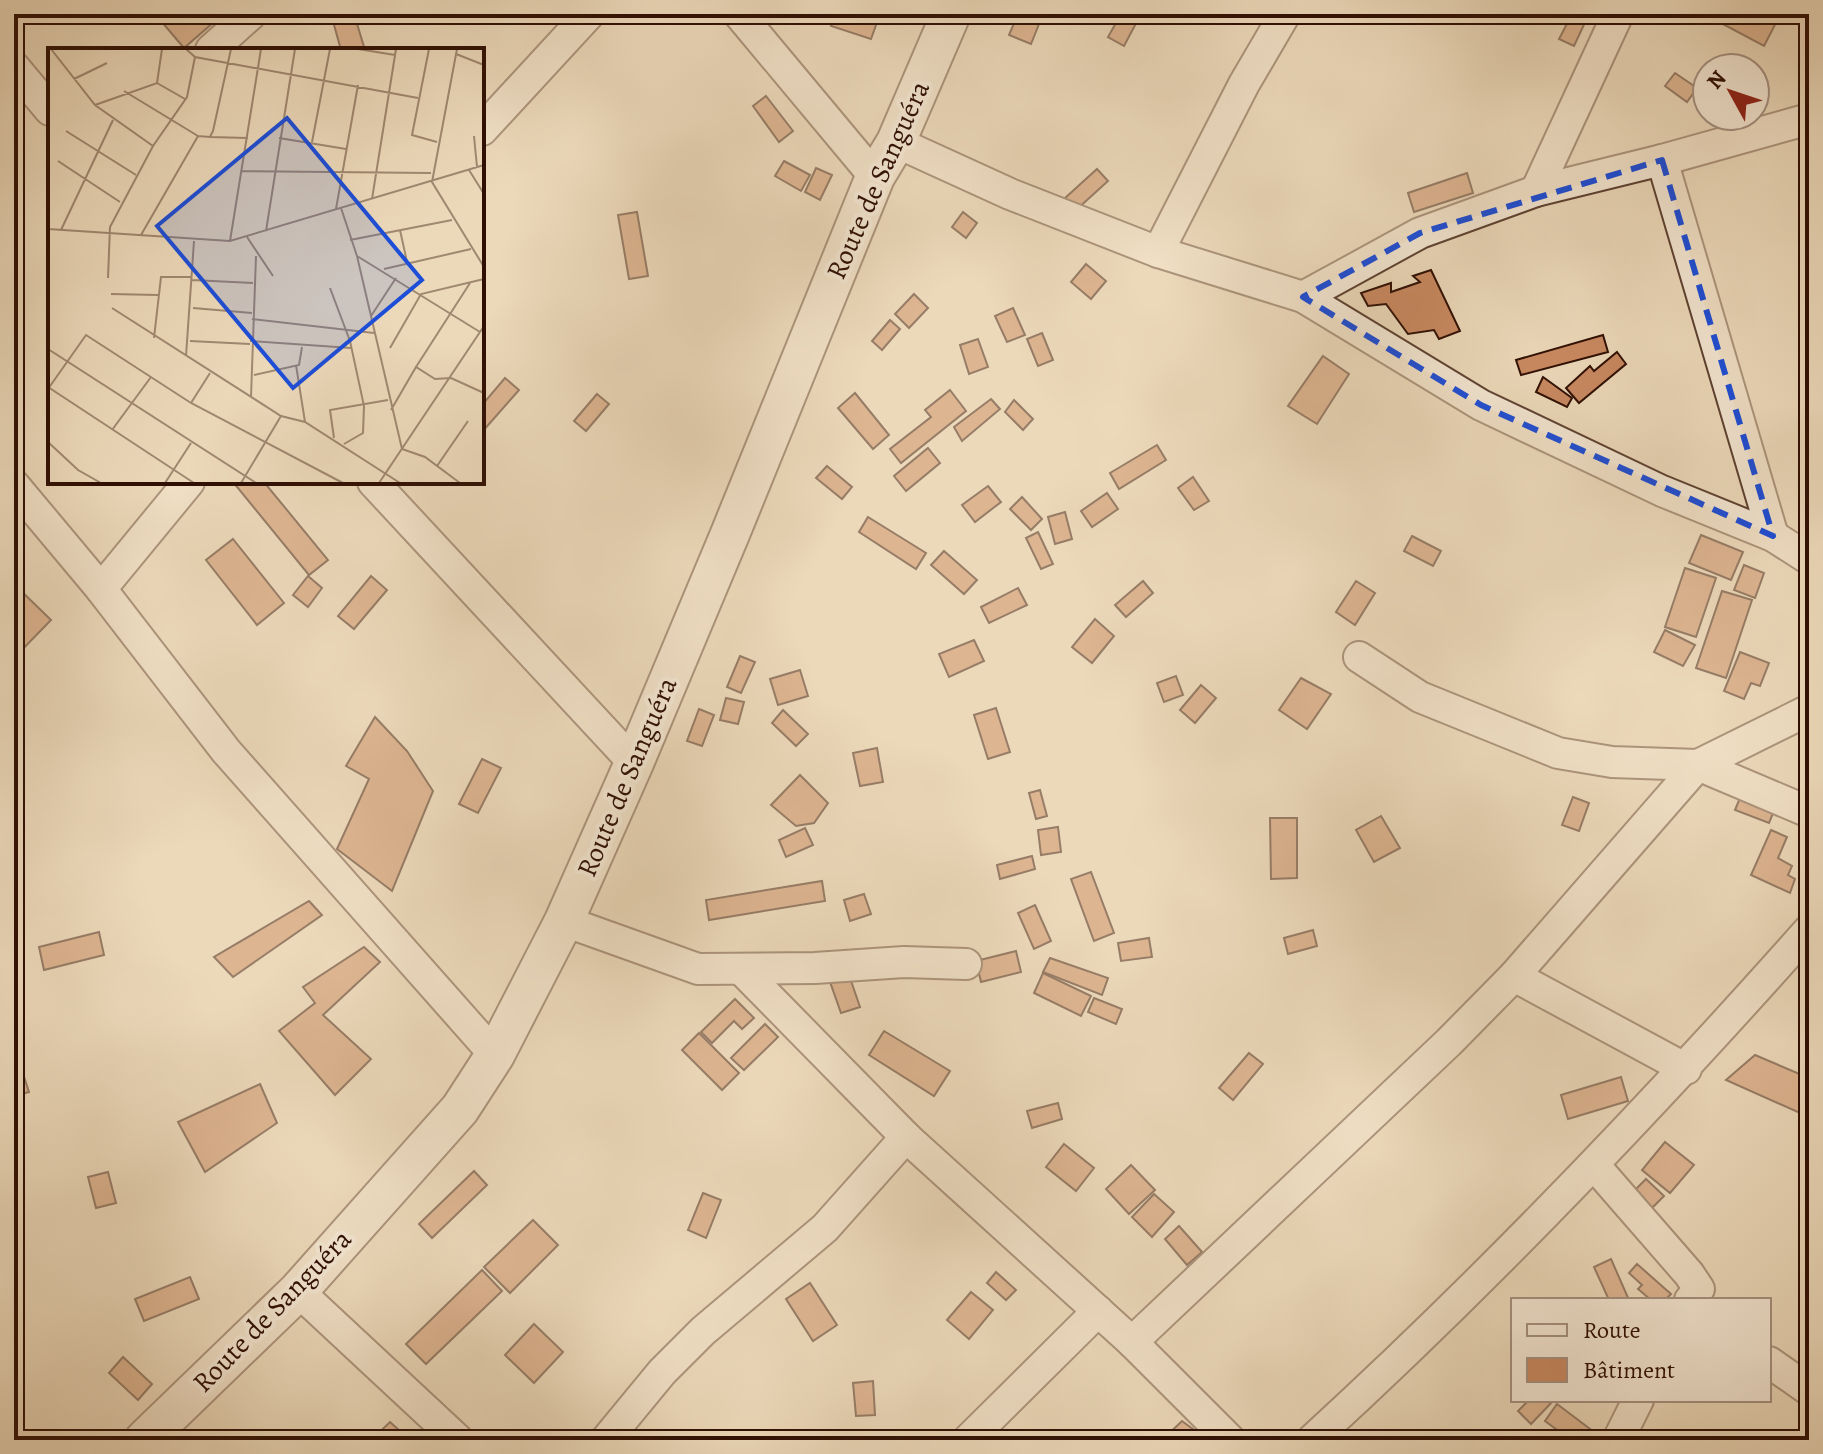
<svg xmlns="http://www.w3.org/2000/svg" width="1823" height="1454" viewBox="0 0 1823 1454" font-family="Alegreya,serif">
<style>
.building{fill:#c98961;stroke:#2f0f04;stroke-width:2}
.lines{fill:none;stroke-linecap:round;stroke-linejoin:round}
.minor-casing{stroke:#5e4232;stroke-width:34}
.tertiary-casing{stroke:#5e4232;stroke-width:42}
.minor{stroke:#f3e6d2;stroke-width:30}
.tertiary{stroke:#f3e6d2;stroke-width:38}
.marked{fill:none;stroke:#1d4ed8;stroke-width:6;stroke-dasharray:16 10;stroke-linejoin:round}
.labels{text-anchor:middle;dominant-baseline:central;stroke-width:8;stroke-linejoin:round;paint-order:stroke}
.street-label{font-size:28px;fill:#2f0f04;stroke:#f3e6d2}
.inset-road{fill:none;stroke:#a08871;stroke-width:2}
.view{fill:#1d4ed8;fill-opacity:0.15;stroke:#1d4ed8;stroke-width:4}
.inset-edge{fill:none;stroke:#2f0f04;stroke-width:4}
</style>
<rect width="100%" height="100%" fill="#ecd9ba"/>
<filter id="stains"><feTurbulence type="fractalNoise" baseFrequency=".0025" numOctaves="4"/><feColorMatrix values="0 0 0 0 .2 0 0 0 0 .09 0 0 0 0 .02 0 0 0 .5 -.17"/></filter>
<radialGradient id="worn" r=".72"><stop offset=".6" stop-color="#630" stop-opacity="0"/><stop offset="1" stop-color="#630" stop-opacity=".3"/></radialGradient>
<g class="building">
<polygon points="155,14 210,14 215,21 184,48"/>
<polygon points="331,14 354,14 365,50 341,50"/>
<polygon points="836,14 880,14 871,39 831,26"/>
<polygon points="1018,14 1043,14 1031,44 1009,35"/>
<polygon points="1121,14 1141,14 1124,46 1108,37"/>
<polygon points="1572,14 1589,14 1574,46 1559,39"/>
<polygon points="1778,14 1780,15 1764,46 1706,15"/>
<polygon points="1675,73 1697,88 1687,102 1665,86"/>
<polygon points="766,96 793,131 779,142 753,106"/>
<polygon points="784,161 810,175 801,191 775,176"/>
<polygon points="816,168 832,175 820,200 805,192"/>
<polygon points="1097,169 1108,181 1076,210 1065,198"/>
<polygon points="1467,173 1473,193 1414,212 1408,193"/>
<polygon points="637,212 648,276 629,279 618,215"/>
<polygon points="963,212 977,223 966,238 952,227"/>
<polygon points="1086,264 1106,281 1091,299 1071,282"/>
<polygon points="1431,270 1460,331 1439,339 1434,330 1408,334 1386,304 1368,306 1361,293 1391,283 1391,292 1420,282 1413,276"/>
<polygon points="914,294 928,308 909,328 895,314"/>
<polygon points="1013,308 1025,335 1007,342 995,316"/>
<polygon points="890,320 900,329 882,350 872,341"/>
<polygon points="1042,333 1053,360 1038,366 1027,339"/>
<polygon points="1603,335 1608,352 1521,375 1516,360"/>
<polygon points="978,339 988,367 969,374 960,345"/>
<polygon points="1617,352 1626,364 1579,403 1566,388 1590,366 1594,371"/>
<polygon points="1323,356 1349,374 1317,424 1288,406"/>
<polygon points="1543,377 1572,398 1567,407 1536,392"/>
<polygon points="505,378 519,390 482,432 482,405"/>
<polygon points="950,390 966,411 901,463 890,449 931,417 925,410"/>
<polygon points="855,393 889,435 873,449 838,408"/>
<polygon points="597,394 609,404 586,431 574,421"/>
<polygon points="991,399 1000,409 962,441 954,427"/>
<polygon points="1014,400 1033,419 1023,430 1005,412"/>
<polygon points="1157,445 1166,460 1119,489 1110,473"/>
<polygon points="928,448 940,463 906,491 894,476"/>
<polygon points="827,466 852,487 842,499 816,478"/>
<polygon points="1193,477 1209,501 1194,510 1178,488"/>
<polygon points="233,482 264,482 328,560 309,575"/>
<polygon points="988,486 1001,502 975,522 962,505"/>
<polygon points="1107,493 1118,509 1092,527 1081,511"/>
<polygon points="1022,497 1042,519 1031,530 1010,509"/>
<polygon points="1065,512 1072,539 1055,544 1048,517"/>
<polygon points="868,517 926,553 916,569 859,532"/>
<polygon points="1038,532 1053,564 1041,569 1026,538"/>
<polygon points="1701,535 1743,552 1731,580 1689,563"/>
<polygon points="1412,536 1441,551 1433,566 1404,551"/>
<polygon points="233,539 284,603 257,625 206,560"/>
<polygon points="944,551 977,580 964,594 931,565"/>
<polygon points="1744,565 1764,573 1755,598 1734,590"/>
<polygon points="1685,568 1716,578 1696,637 1665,627"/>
<polygon points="308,576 322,588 308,607 293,595"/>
<polygon points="371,576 387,590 354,629 338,616"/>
<polygon points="1143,581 1153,593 1126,617 1115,605"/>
<polygon points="1356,581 1375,593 1355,625 1336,612"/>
<polygon points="14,584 51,620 14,658"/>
<polygon points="1018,588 1027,605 989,623 981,607"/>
<polygon points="1722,591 1752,600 1726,678 1696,668"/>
<polygon points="1095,619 1114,636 1092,663 1072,647"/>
<polygon points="1665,630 1695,645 1683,666 1654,652"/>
<polygon points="974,640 984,661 949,677 939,654"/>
<polygon points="1740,652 1769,663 1760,686 1751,683 1744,699 1724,691"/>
<polygon points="740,656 755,662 741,693 727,687"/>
<polygon points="800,670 808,696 778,705 770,679"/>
<polygon points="1176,676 1183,695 1164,702 1157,683"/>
<polygon points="1301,678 1331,694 1307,729 1279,710"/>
<polygon points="1201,685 1216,698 1195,723 1180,710"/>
<polygon points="726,698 744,702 738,724 720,720"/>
<polygon points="996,708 1010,752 988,759 974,715"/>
<polygon points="699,709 714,715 702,746 687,741"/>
<polygon points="783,710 808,734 796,746 772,723"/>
<polygon points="375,717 407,751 433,791 392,891 337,849 369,779 346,766"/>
<polygon points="877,748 883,782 860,786 853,753"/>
<polygon points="482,759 501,768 478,813 459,804"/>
<polygon points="800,775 828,803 814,823 796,826 771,805"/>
<polygon points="1040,790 1047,816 1036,819 1029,793"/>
<polygon points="1742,793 1776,806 1769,823 1735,810"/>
<polygon points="1573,797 1589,803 1579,831 1562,825"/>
<polygon points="1381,816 1400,848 1374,862 1356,830"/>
<polygon points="1270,818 1297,818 1297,878 1271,879"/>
<polygon points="1058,827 1061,852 1041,855 1038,830"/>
<polygon points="805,828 813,845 786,857 779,840"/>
<polygon points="1771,830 1787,837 1778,858 1792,866 1788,875 1795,879 1790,893 1751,875"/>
<polygon points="1032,856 1035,869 1000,879 997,865"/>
<polygon points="1091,872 1114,933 1094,941 1071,879"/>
<polygon points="822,881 825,901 709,920 706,900"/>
<polygon points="864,894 871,914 850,921 844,900"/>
<polygon points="309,901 322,915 233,977 214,957"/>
<polygon points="1035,905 1051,941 1034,949 1018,913"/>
<polygon points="1313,930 1317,946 1288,954 1284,938"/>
<polygon points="99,932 104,955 44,970 39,947"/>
<polygon points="1149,938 1152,957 1121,961 1118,943"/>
<polygon points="364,947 380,962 323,1015 371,1059 335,1095 279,1031 315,1003 303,987"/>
<polygon points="1016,951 1021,972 981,982 976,961"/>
<polygon points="1050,958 1108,978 1102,995 1043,972"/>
<polygon points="848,972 860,1007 841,1013 829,979"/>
<polygon points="1043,973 1091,996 1081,1016 1034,993"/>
<polygon points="1094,998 1122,1009 1116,1024 1088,1012"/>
<polygon points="735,999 754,1018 742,1029 734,1021 712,1043 701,1032"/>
<polygon points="765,1024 778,1037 744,1070 731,1058"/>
<polygon points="884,1031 950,1071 934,1096 869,1055"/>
<polygon points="699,1033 739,1073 722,1090 682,1050"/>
<polygon points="15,1049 29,1092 14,1096 14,1050"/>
<polygon points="1249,1053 1263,1064 1233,1100 1219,1088"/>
<polygon points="1755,1055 1809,1078 1809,1117 1726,1080"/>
<polygon points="1621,1077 1628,1101 1568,1119 1561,1095"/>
<polygon points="260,1084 277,1123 205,1172 178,1122"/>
<polygon points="1058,1103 1062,1119 1032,1128 1027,1111"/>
<polygon points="1665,1142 1694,1165 1670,1193 1642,1170"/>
<polygon points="1064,1144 1094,1168 1076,1191 1046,1167"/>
<polygon points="1131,1165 1155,1190 1129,1214 1106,1189"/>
<polygon points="474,1171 487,1185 432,1238 419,1224"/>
<polygon points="108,1172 116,1203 96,1208 88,1177"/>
<polygon points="1646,1179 1664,1196 1652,1208 1634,1191"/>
<polygon points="703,1193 721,1200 706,1238 688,1230"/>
<polygon points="1154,1194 1174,1212 1152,1237 1132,1217"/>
<polygon points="533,1220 558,1245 510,1293 484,1267"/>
<polygon points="1179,1226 1202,1252 1187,1265 1165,1239"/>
<polygon points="1611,1259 1629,1300 1609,1300 1594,1267"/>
<polygon points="1637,1264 1671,1294 1665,1300 1651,1300 1638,1289 1642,1285 1629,1273"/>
<polygon points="482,1270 502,1291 426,1364 406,1344"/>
<polygon points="996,1272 1016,1290 1006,1300 987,1283"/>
<polygon points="190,1277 199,1299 144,1321 135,1299"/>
<polygon points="810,1283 837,1325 813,1341 786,1299"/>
<polygon points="971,1292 993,1310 969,1339 947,1320"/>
<polygon points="534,1324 563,1352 534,1383 505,1355"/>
<polygon points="123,1357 152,1384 138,1400 109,1373"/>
<polygon points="873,1381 875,1415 856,1416 853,1383"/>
<polygon points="1529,1400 1554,1400 1531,1424 1518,1411"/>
<polygon points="1557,1404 1598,1435 1594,1440 1571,1440 1545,1421"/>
<polygon points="1182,1421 1194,1430 1185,1440 1162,1440"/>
<polygon points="390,1422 410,1440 371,1440"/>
<polygon points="1658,1430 1677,1440 1652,1440"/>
</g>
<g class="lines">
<g class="minor-casing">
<g id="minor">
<polyline points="739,14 875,177"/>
<polyline points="211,50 251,14"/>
<polyline points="14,67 50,110"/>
<polyline points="482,130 589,14"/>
<polyline points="896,142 1010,194 1158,252 1303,297 1481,405 1662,491 1773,536 1809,559"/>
<polyline points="1662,160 1773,536"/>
<polyline points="1536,191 1618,14"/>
<polyline points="1158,252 1244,84 1285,14"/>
<polyline points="1303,297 1420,233 1536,191 1662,160 1809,119"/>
<polyline points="373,482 634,763"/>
<polyline points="14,485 101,589 226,751 495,1055"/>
<polyline points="101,589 189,482"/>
<polyline points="1359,657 1420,697 1558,753 1612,762 1698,765 1809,812"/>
<polyline points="564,921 698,969 815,968 904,962 966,964"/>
<polyline points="742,970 906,1137 1132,1342 1230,1440"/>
<polyline points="1514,976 1686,1069"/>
<polyline points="1595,1166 1689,1274 1699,1289 1690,1300"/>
<polyline points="298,1291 458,1440"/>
<polyline points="1132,1342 1449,1042 1514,976 1698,765 1809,710"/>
<polyline points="1769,1362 1809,1390"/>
<polyline points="606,1440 662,1372 703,1331 825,1228 906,1137"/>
<polyline points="968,1440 1098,1311"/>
<path d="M1312 1440C1488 1279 1651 1108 1809 930"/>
<polyline points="1618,1440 1638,1400"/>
</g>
</g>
<g class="tertiary-casing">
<polyline id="tertiary" points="144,1440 298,1291 460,1109 495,1055 564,921 634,763 730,534 875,177 896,142 951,14"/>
</g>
<use href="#minor" class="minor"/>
<use href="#tertiary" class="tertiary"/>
</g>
<path d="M0 0H1823V1454H0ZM1662 160 1773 536 1481 405 1303 297 1420 233Z" fill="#ecd9ba" fill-opacity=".55" fill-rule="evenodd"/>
<path class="marked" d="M1662 160 1773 536 1481 405 1303 297 1420 233Z"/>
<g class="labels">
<g class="street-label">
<text transform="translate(878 180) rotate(-66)">Route de Sanguéra</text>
<text transform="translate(627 777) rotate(-67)">Route de Sanguéra</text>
<text transform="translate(272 1311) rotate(-46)">Route de Sanguéra</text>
</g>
</g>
<g transform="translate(48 48)">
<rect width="436" height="436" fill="#ecd9ba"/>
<path class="inset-road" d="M3 1 47 57 105 98M138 1 147 9 370 50M310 1 347 7M381 1 364 87 389 94M409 1 384 134 436 219M408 6 436 17M26 31 59 15M109 35 114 1M76 43 150 88M47 57 109 35 137 51M18 83 88 127M426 88 429 119M162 89 200 90M231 90 298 101M264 94 282 1M10 113 72 154M421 122 436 146M194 123 383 125M324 151 348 1M293 160 309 208 354 401 377 409 412 435M288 161 310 37M0 181 182 193 436 117M13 182 65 72M352 182 359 214M218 183 247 1M93 187 150 88 162 89 165 83 183 1M199 189 225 228M302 192 404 172M182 193 213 1M309 208 432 284M336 221 423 201M60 230 62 179 105 98 139 49 147 9M144 232 205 235M282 240 302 293 316 358 315 385 296 396M63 246 110 247M64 260 233 368 257 374 352 435M145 260 204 265M323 268 348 230M204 271 326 285M106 290 113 229H144M142 293 202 296M202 293 303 300M342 300 373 246 436 231M0 301 208 435M138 308 146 193M248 317 257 374M368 319 422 235M206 327 251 317 254 299M0 339 146 435M0 341 38 287 143 355 295 435M203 349 208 208M143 355 162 325M343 362 368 319 387 331 403 330 436 345M64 382 103 329M286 390 282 362 340 352M0 394 30 422 53 435M389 418 420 373M117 435 143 395M193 435 233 368M331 435 436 278"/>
<path class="view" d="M239 70 374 232 245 340 109 178Z"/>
<rect width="436" height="436" class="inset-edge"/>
</g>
<rect width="1823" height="1454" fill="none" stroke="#ecd9ba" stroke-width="48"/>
<rect x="16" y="16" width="1791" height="1422" fill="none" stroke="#2f0f04" stroke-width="4"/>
<rect x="24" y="24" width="1775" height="1406" fill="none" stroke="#2f0f04" stroke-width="2"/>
<rect x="1511" y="1298" width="260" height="104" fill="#f3e6d2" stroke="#a59080" stroke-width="2"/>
<rect x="1527" y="1324" width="40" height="12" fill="#f3e6d2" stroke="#a59080" stroke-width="2"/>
<text x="1583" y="1338" font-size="24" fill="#2f0f04">Route</text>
<rect x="1527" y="1358" width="40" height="24" fill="#c98961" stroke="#a59080" stroke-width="2"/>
<text x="1583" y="1378" font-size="24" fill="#2f0f04">Bâtiment</text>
<g transform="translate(1731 92) rotate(310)"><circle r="38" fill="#f3e6d2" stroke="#a59080" stroke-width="2"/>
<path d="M0-6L14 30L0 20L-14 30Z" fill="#8f2418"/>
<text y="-12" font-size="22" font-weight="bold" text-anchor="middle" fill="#2f0f04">N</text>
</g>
<rect width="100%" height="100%" filter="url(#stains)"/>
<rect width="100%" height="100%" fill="url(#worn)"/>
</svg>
